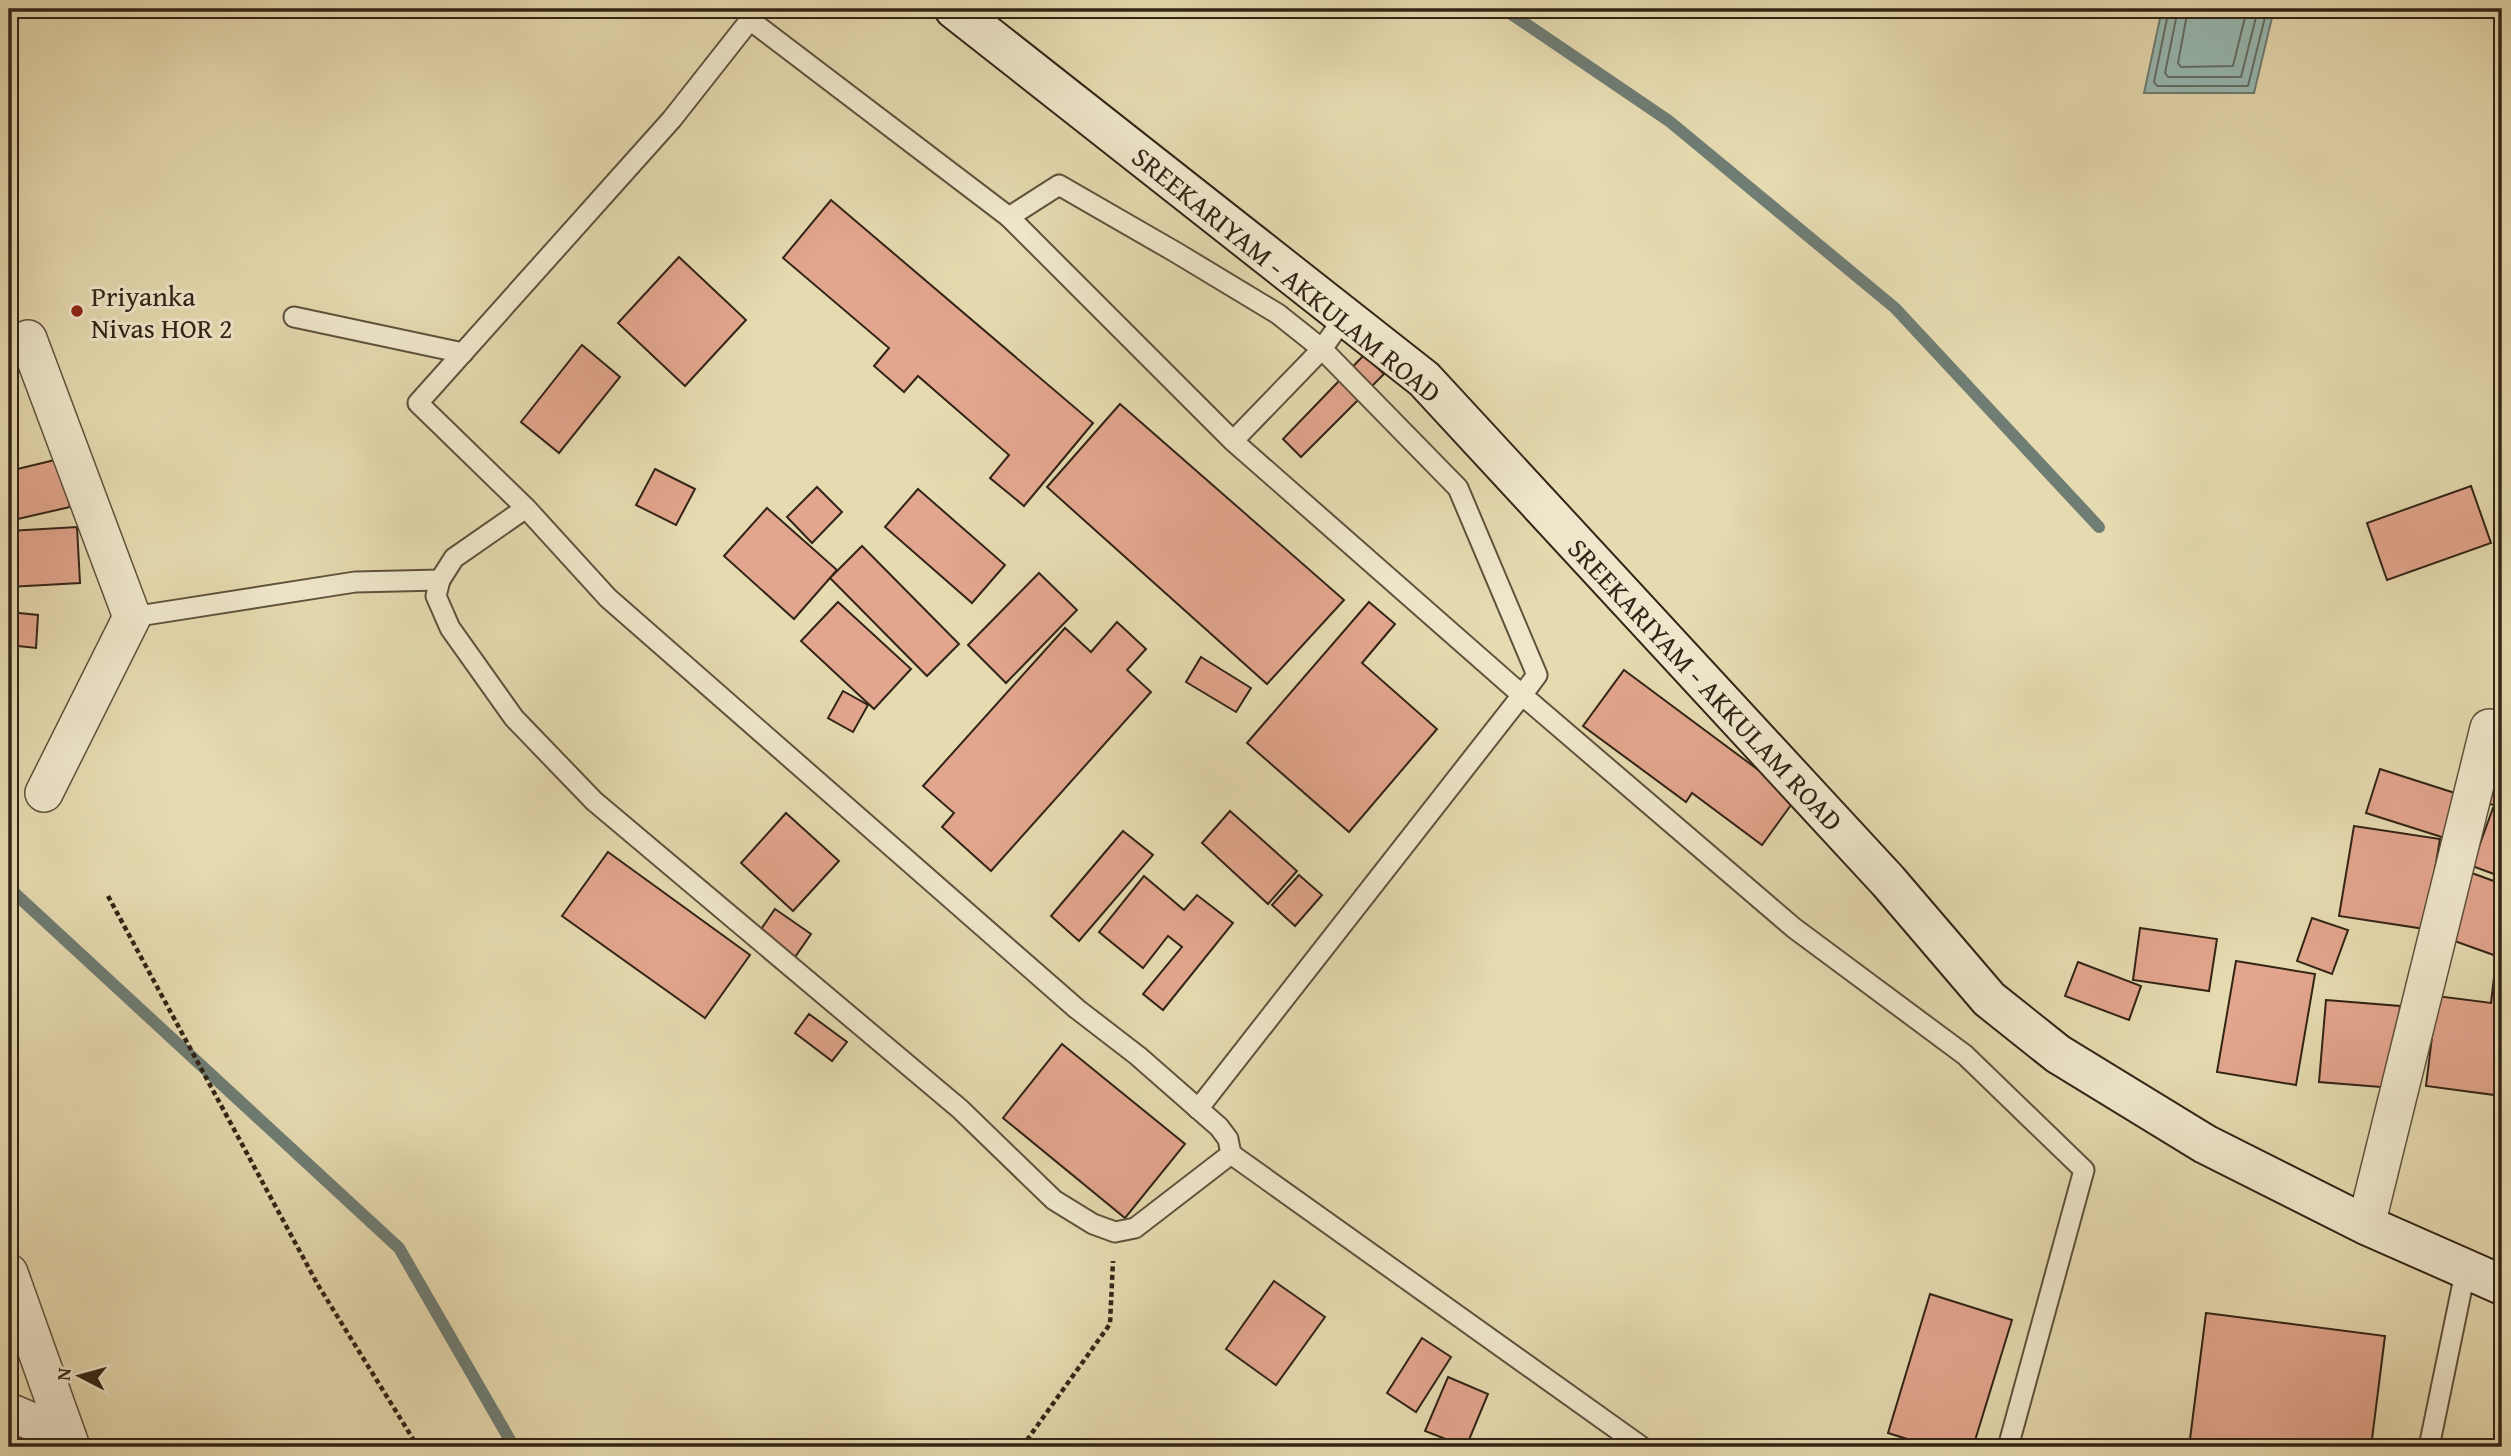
<svg xmlns="http://www.w3.org/2000/svg" width="2511" height="1456" viewBox="0 0 2511 1456" font-family="'Gentium Book Plus',serif">
<style>
.water{fill:#97b9b2;stroke:#6f7d74;stroke-width:2}
.lines{fill:none;stroke-linecap:round;stroke-linejoin:round}
.shore{stroke:#646e64;stroke-width:2}
.stream{stroke:#6f7d74;stroke-width:12}
.building{fill:#e2a58d;stroke:#322416;stroke-width:2}
.lane-casing{stroke:#5f523c;stroke-width:23}
.street-casing{stroke:#5f523c;stroke-width:40}
.secondary-casing{stroke:#322416;stroke-width:42}
.path{stroke:#322416;stroke-width:4.5;stroke-dasharray:5 3.5;stroke-linecap:butt}
.lane{stroke:#efe7cc;stroke-width:19}
.street{stroke:#efe7cc;stroke-width:37}
.secondary{stroke:#efe7cc;stroke-width:38}
.poi-dot{fill:#8f2418;stroke:#efe7cc;stroke-width:2.5}
.labels{text-anchor:middle;dominant-baseline:central;stroke-width:6;stroke-linejoin:round;paint-order:stroke}
.street-label{font-size:28px;fill:#322416;stroke:#efe7cc}
.poi-label{font-size:28px;fill:#322416;stroke:#efe7cc;text-anchor:start}
</style>
<rect width="100%" height="100%" fill="#e6dab0"/>
<filter id="stains"><feTurbulence type="fractalNoise" baseFrequency=".00286" numOctaves="4"/><feColorMatrix values="0 0 0 0 .2 0 0 0 0 .09 0 0 0 0 .02 0 0 0 .5 -.17"/></filter>
<radialGradient id="worn" r=".72"><stop offset=".6" stop-color="#630" stop-opacity="0"/><stop offset="1" stop-color="#630" stop-opacity=".3"/></radialGradient>
<polygon class="water" points="2162,9 2274,9 2254,93 2144,93"/>
<g class="lines">
<g class="shore">
<polyline points="2169,9 2154,82 2157,86 2248,86 2267,9"/>
<polyline points="2178,9 2165,73 2168,77 2241,77 2258,9"/>
<polyline points="2188,9 2178,63 2181,67 2233,66 2247,9"/>
</g>
<g class="stream">
<polyline points="1504,9 1669,121 1895,308 2099,527"/>
<polyline points="9,888 399,1248 514,1447"/>
</g>
</g>
<g class="building">
<polygon points="831,200 1093,423 1024,506 990,478 1009,455 918,376 904,392 874,366 889,348 783,258"/>
<polygon points="679,257 746,320 685,386 618,323"/>
<polygon points="582,345 620,377 559,453 521,422"/>
<polygon points="9,350 18,350 13,427 9,427"/>
<polygon points="1364,355 1384,374 1301,457 1283,439"/>
<polygon points="1120,404 1344,600 1267,684 1047,487"/>
<polygon points="59,459 70,507 9,521 9,471"/>
<polygon points="655,469 695,489 676,525 636,505"/>
<polygon points="2471,486 2491,543 2387,580 2367,523"/>
<polygon points="817,487 842,512 812,543 787,517"/>
<polygon points="918,489 1005,565 972,603 885,527"/>
<polygon points="767,508 837,570 794,619 724,556"/>
<polygon points="77,527 80,583 9,587 9,531"/>
<polygon points="862,546 959,644 927,676 830,578"/>
<polygon points="1039,573 1077,610 1006,683 968,645"/>
<polygon points="838,602 911,669 874,709 801,641"/>
<polygon points="1369,602 1395,624 1362,663 1437,729 1349,832 1247,743"/>
<polygon points="9,612 38,615 36,648 9,645"/>
<polygon points="1117,622 1146,649 1127,670 1151,692 991,871 942,827 954,813 923,786 1065,628 1091,652"/>
<polygon points="1201,657 1251,688 1236,712 1186,682"/>
<polygon points="1624,670 1796,798 1762,845 1692,793 1686,802 1583,726"/>
<polygon points="843,691 868,705 853,732 828,718"/>
<polygon points="2502,717 2502,806 2488,804"/>
<polygon points="2380,769 2461,795 2448,839 2366,813"/>
<polygon points="2493,808 2502,812 2502,877 2472,866"/>
<polygon points="1230,811 1297,871 1268,904 1202,843"/>
<polygon points="786,813 839,861 793,911 741,863"/>
<polygon points="2354,826 2440,839 2425,929 2339,916"/>
<polygon points="1123,831 1153,855 1079,941 1051,916"/>
<polygon points="608,852 750,955 705,1018 562,916"/>
<polygon points="2469,872 2502,884 2502,958 2446,938"/>
<polygon points="1299,875 1322,895 1295,926 1272,905"/>
<polygon points="1144,876 1184,910 1197,895 1233,923 1163,1010 1143,994 1182,947 1168,936 1143,968 1099,932"/>
<polygon points="775,909 811,934 795,957 759,932"/>
<polygon points="2312,918 2348,930 2332,974 2297,961"/>
<polygon points="2140,928 2217,939 2209,991 2133,980"/>
<polygon points="2236,961 2315,974 2296,1085 2217,1072"/>
<polygon points="2078,962 2141,986 2129,1020 2065,996"/>
<polygon points="2494,977 2502,978 2502,1096 2426,1086 2437,996 2491,1003"/>
<polygon points="2326,1000 2400,1006 2393,1088 2319,1082"/>
<polygon points="809,1014 847,1042 832,1061 795,1033"/>
<polygon points="1062,1044 1185,1144 1125,1218 1003,1118"/>
<polygon points="1274,1281 1325,1317 1276,1385 1226,1349"/>
<polygon points="1930,1294 2012,1320 1973,1447 1933,1447 1888,1433"/>
<polygon points="2206,1313 2385,1336 2371,1447 2189,1447"/>
<polygon points="1422,1338 1451,1357 1416,1412 1387,1393"/>
<polygon points="1448,1377 1488,1394 1466,1447 1425,1431"/>
</g>
<g class="lines">
<g class="lane-casing">
<g id="lane">
<polyline points="294,317 463,353"/>
<polyline points="1233,441 1522,695 1537,675 1458,488 1322,349 1278,314 1177,253 1059,185 1009,217 1233,441 1322,349 1346,315"/>
<polyline points="526,508 454,558 440,580 436,596 450,628 514,718 594,801 960,1109 1054,1200 1093,1224 1115,1232 1135,1228 1231,1154 1228,1139 1219,1127 1138,1056 1077,1009 608,598 526,508 418,403 672,119 750,20 1009,217"/>
<polyline points="132,617 355,582 440,580"/>
<polyline points="1198,1109 1522,695 1794,928 1965,1055 2084,1170 2008,1447"/>
<polyline points="1231,1154 1642,1447"/>
<polyline points="2429,1447 2466,1268"/>
</g>
</g>
<g class="street-casing">
<g id="street">
<polyline points="28,339 132,617 44,793"/>
<polyline points="2366,1225 2489,728"/>
<polyline points="9,1273 71,1447"/>
<polyline points="9,1412 67,1436"/>
</g>
</g>
<g class="secondary-casing">
<polyline id="secondary" points="954,9 1424,379 1888,881 1989,999 2058,1054 2205,1144 2366,1225 2502,1285"/>
</g>
<g class="path">
<polyline points="108,896 318,1285 418,1447"/>
<polyline points="1022,1447 1110,1324 1113,1261"/>
</g>
<use href="#lane" class="lane"/>
<use href="#street" class="street"/>
<use href="#secondary" class="secondary"/>
</g>
<circle class="poi-dot" cx="77" cy="311" r="7"/>
<g class="labels">
<g class="street-label">
<text transform="translate(1287 274) rotate(39)">SREEKARIYAM - AKKULAM ROAD</text>
<text transform="translate(1706 684) rotate(47)">SREEKARIYAM - AKKULAM ROAD</text>
</g>
<g class="poi-label">
<text x="91" y="295">Priyanka<tspan x="91" dy="32">Nivas HOR 2</tspan></text>
</g>
</g>
<rect width="2511" height="1456" fill="none" stroke="#e6dab0" stroke-width="35"/>
<rect x="10" y="10" width="2490" height="1435" fill="none" stroke="#322416" stroke-width="3.5"/>
<rect x="18" y="18" width="2476" height="1421" fill="none" stroke="#322416" stroke-width="2"/>
<g transform="translate(80 1376) rotate(276)" stroke="#efe7cc" stroke-width="5" paint-order="stroke">
<path d="M0-5L12 26L0 18L-12 26Z" fill="#322416"/>
<text y="-10" font-size="19" font-weight="bold" text-anchor="middle" fill="#322416">N</text>
</g>
<rect width="100%" height="100%" filter="url(#stains)"/>
<rect width="100%" height="100%" fill="url(#worn)"/>
</svg>
